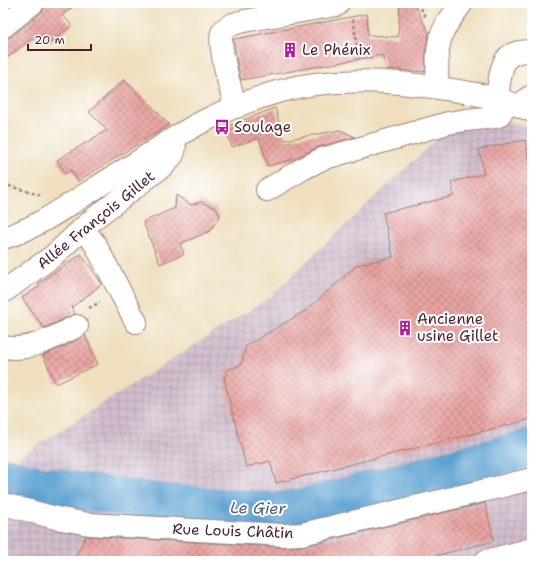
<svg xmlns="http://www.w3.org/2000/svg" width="535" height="564" viewBox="0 0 535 564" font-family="'Shantell Sans',sans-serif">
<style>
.industrial{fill:url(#industrial-grid)}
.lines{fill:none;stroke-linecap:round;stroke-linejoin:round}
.river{stroke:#5ba1d1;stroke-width:38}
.building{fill:url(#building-cross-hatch)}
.minor-casing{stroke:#9c7f75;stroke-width:24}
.major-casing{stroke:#9c7f75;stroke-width:24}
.path{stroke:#9c7f75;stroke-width:2.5;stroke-dasharray:3 3;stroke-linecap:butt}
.minor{stroke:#fff;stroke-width:22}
.major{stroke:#fff;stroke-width:22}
.labels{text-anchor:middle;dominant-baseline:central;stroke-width:4;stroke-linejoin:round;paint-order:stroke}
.poi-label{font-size:15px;fill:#4a1f2b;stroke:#fff;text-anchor:start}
.street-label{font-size:15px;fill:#4a1f2b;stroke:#fff}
.water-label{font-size:16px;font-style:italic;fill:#525a76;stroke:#fff}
</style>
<defs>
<pattern id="industrial-grid" width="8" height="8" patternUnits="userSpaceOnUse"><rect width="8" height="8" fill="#d1bdcc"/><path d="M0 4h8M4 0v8" fill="none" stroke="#b5a2af"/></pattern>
<pattern id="building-cross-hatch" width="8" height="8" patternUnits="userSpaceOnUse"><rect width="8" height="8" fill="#e8a4a2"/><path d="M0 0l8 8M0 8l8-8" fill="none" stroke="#be8584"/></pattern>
</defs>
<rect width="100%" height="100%" fill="#fff"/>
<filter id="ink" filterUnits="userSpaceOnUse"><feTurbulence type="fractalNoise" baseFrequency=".025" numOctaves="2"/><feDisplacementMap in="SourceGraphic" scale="8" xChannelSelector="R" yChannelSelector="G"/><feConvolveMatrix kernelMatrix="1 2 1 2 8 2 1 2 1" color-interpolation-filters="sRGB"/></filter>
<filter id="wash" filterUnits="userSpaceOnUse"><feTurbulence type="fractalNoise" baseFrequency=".012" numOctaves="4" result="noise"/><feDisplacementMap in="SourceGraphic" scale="16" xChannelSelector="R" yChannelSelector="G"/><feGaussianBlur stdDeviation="0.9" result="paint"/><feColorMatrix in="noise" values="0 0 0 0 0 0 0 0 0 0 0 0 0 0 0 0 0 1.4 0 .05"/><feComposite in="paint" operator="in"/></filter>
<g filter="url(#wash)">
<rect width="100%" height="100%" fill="#efdfbf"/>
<polygon class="industrial" points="460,117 532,127 532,561 3,561 3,467 267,299"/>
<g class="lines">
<polyline class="river" points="3,476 44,486 164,503 275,511 304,507 532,447"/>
</g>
<g id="blocks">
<g class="building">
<polygon points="45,3 78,3 62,15 72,25 50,43 42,35 30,40 3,61 3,39 11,37 41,13 44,8"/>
<polygon points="400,4 415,6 429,33 426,49 425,72 386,69 382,55 241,80 237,61 234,39 367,14 368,35 398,37"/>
<polygon points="124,80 149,103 169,125 78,181 71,170 66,174 57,160 107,130 89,112"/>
<polygon points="275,108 284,140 340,130 355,137 318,147 294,159 268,166 259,138 232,147 225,127"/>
<polygon points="525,140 532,174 532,419 276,483 270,461 246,467 224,378 229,369 241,365 246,346 308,309 357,265 393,257 383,213 454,196 451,182 484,174 479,149"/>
<polygon points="176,195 191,205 201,202 216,208 220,216 210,231 180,244 184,254 160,264 143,222 175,208"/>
<polygon points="81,254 102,284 72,307 75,314 44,328 22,298 40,286 38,284"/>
<polygon points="85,335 98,364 56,384 43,355 65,346"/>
<polygon points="485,503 494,541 414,561 73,561 86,536 282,547 303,546"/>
</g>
</g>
</g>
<g filter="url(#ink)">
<use href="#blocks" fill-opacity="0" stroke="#9c7f75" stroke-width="1"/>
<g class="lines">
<g class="minor-casing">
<g id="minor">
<polyline points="3,27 33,3"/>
<path d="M437 87C438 69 435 46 444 29 449 20 456 11 462 3"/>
<path d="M496 99C501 84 498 57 516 53 521 51 527 51 532 51"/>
<polyline points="522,106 528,98 532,96"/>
<path d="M236 107C232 95 217 43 222 33 226 25 236 23 244 21L337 5"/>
<path d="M267 190 304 168 322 159 448 123 466 120 496 117C502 115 503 108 505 102"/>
<polyline points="83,228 95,244 136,322"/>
<path d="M3 292 53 256 91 221 164 165C172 157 178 151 173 139"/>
<path d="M3 347C30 352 54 337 77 326"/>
<polyline points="3,504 56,518 89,524 283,535 302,534 532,479"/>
<polyline points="486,561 532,549"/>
</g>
</g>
<g class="major-casing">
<path id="major" d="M3 238C29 231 53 215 75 201 96 188 116 175 137 162 159 148 180 133 204 121 238 104 277 89 315 84 356 79 398 81 438 88 470 92 503 98 532 111"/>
</g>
<g class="path">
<polyline points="418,3 426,18"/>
<polyline points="353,19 359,60"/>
<polyline points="3,184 43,196"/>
<polyline points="89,308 100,302"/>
</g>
<use href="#minor" class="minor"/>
<use href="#major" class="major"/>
</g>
</g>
<defs>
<g id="building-bare" transform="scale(1.2)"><path d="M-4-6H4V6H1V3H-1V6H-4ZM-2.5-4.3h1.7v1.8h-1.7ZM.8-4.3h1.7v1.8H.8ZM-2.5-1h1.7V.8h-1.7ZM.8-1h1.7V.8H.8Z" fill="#b5179e" stroke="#fff" stroke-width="2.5" paint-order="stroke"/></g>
<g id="bus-bare" transform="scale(1.2)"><path d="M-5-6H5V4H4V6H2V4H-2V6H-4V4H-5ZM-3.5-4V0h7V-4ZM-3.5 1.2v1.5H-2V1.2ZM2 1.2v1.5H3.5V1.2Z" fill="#b5179e" stroke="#fff" stroke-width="2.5" paint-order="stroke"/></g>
</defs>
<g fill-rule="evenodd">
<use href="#building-bare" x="290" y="50"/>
<use href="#bus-bare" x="222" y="127"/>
<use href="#building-bare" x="405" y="328"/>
</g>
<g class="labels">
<g class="poi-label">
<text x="302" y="50">Le Phénix</text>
<text x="234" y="127">Soulage</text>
<text x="417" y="319">Ancienne<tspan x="417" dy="17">usine Gillet</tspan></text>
</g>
<g class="street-label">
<text transform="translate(96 220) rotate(-39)">Allée François Gillet</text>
<text transform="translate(233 531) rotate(2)">Rue Louis Châtin</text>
</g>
<g class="water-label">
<text transform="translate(258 508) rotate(1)">Le Gier</text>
</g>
</g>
<rect width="535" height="564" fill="none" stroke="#fff" stroke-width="16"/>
<path d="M28 44v6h63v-6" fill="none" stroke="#4a1f2b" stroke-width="2"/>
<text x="34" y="44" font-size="12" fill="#4a1f2b" stroke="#ffffff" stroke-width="3" paint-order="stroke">20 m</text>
</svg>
